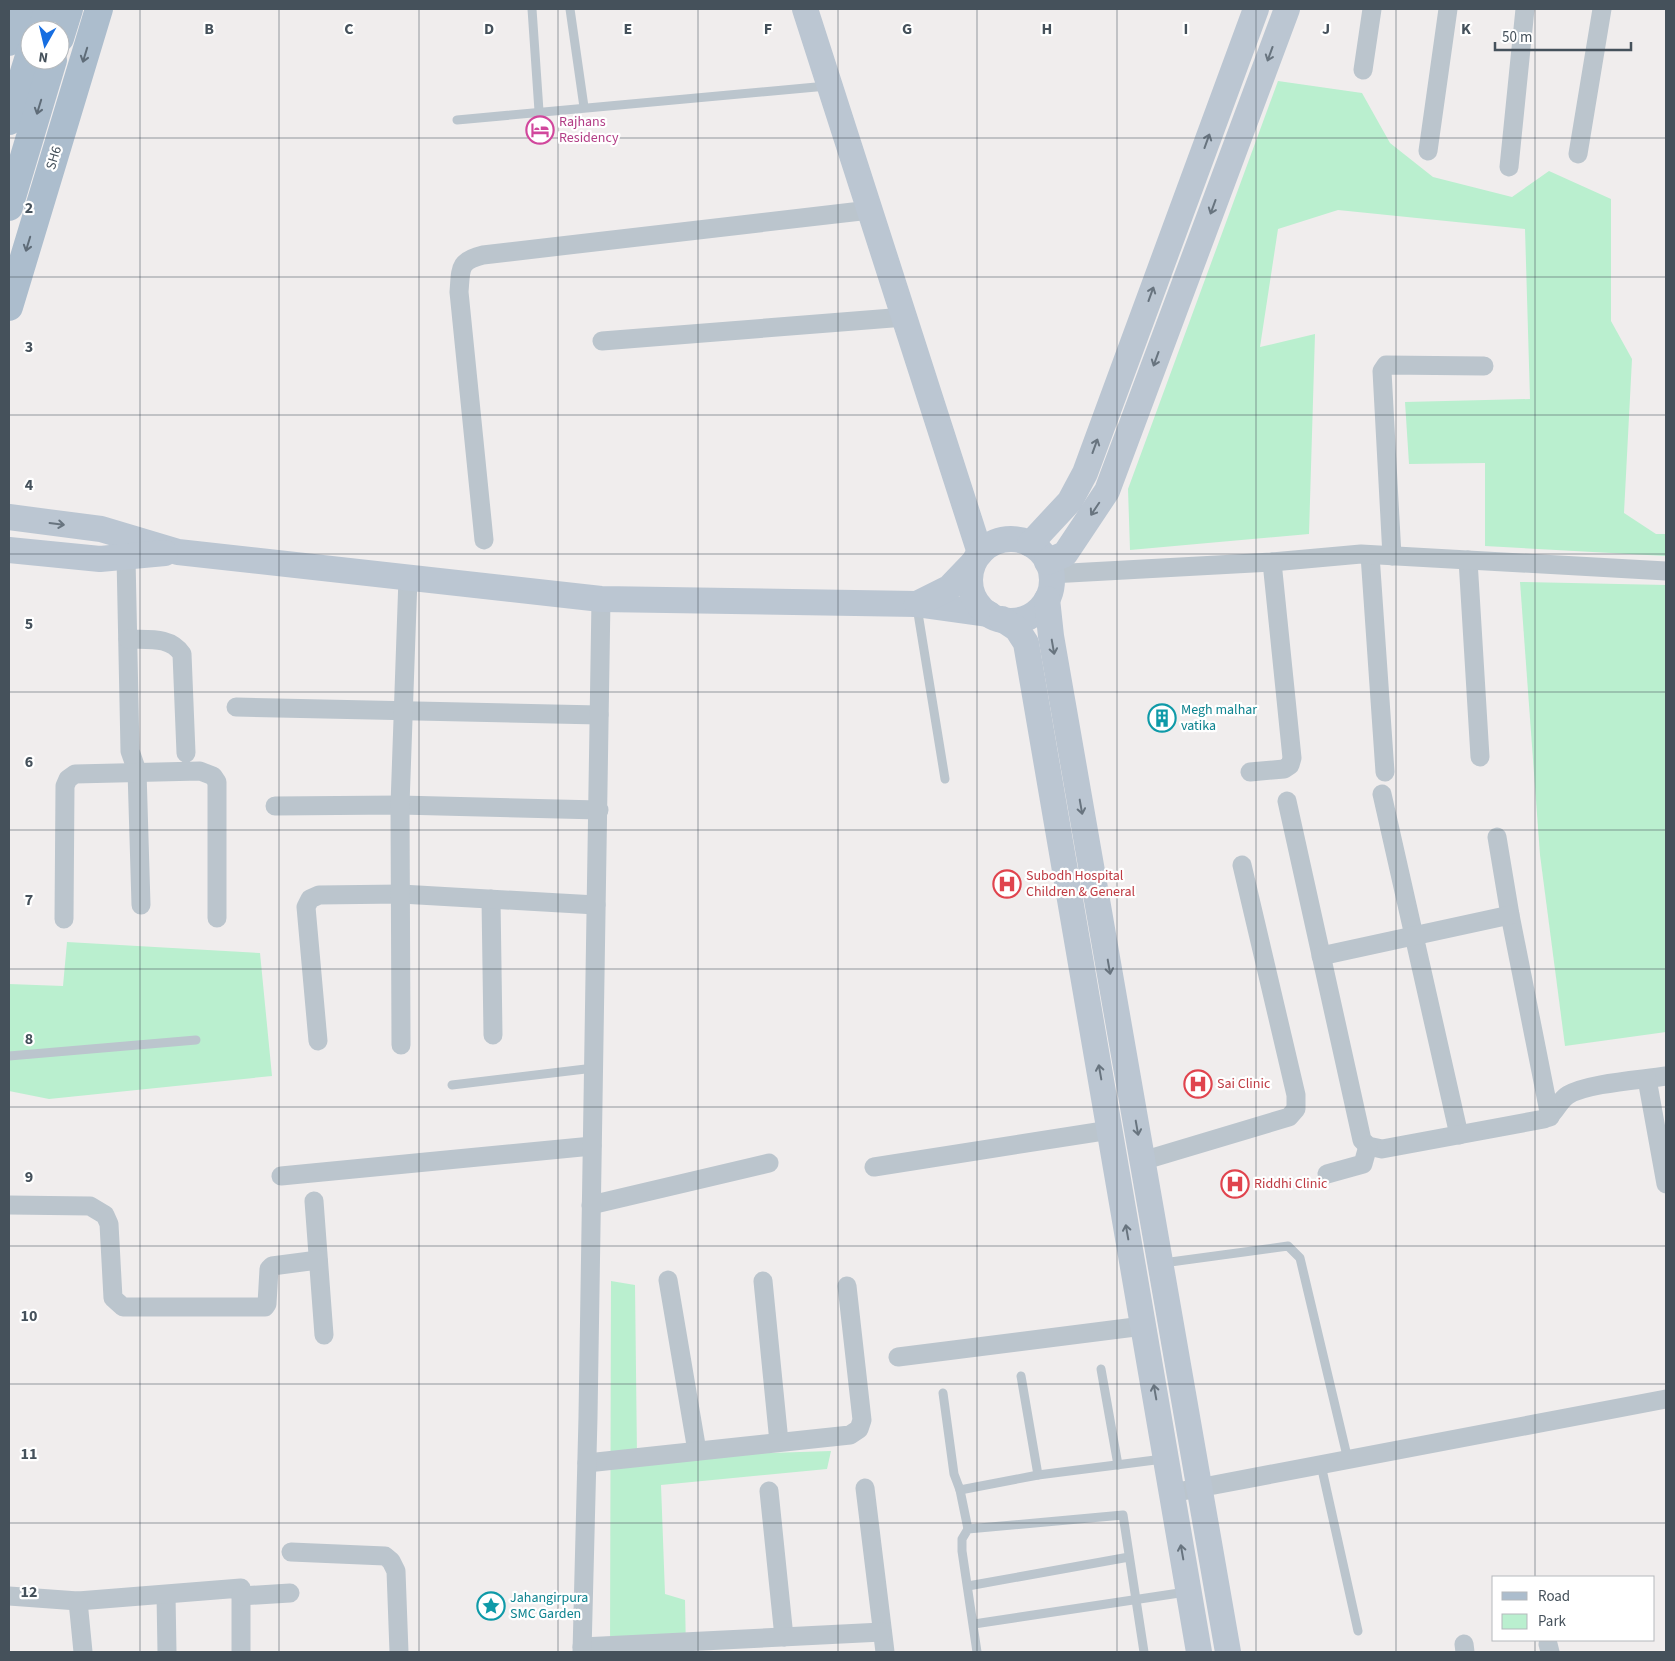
<svg xmlns="http://www.w3.org/2000/svg" width="1675" height="1661" viewBox="0 0 1675 1661" font-family="'Source Sans 3',sans-serif">
<style>
.green{fill:#baefcf}
.lines{fill:none;stroke-linecap:round;stroke-linejoin:round}
.lane{stroke:#bbc5cd;stroke-width:9}
.street{stroke:#bbc5cd;stroke-width:19}
.secondary{stroke:#bbc6d2;stroke-width:26}
.primary{stroke:#acbdcd;stroke-width:28}
.oneway{stroke:#68747f}
.oneway2{stroke:#5f6c78}
.grid{fill:none;stroke:#45515b;stroke-width:1;stroke-opacity:0.55}
.labels{text-anchor:middle;dominant-baseline:central;stroke-width:4.5;stroke-linejoin:round;paint-order:stroke}
.hotel-label{font-size:14px;fill:#b23c85;stroke:#fff;text-anchor:start}
.street-label{font-size:14px;fill:#45515b;stroke:#fff}
.culture-label{font-size:14px;fill:#0d838f;stroke:#fff;text-anchor:start}
.health-label{font-size:14px;fill:#be3a42;stroke:#fff;text-anchor:start}
.grid-label{font-size:16px;text-anchor:middle;font-weight:bold;fill:#45515b;stroke:#fff;stroke-width:4.5;stroke-linejoin:round;paint-order:stroke}
</style>
<rect width="100%" height="100%" fill="#f0eded"/>
<g class="green">
<polygon points="1278,81 1362,93 1390,143 1433,177 1512,197 1549,171 1611,199 1611,321 1632,359 1624,513 1656,534 1666,534 1666,556 1485,546 1485,463 1409,464 1405,402 1530,399 1525,229 1338,210 1278,229 1260,347 1315,334 1309,534 1130,550 1128,489"/>
<polygon points="1520,582 1666,585 1666,1032 1565,1046 1540,855"/>
<polygon points="67,942 260,953 272,1076 49,1099 9,1091 9,984 63,986"/>
<polygon points="611,1281 635,1285 637,1457 831,1451 827,1469 661,1485 665,1594 685,1600 686,1652 610,1652"/>
</g>
<g class="lines">
<g class="lane">
<polyline points="532,9 539,111"/>
<polyline points="570,9 584,107"/>
<polyline points="457,120 827,86"/>
<polyline points="917,607 945,779"/>
<polyline points="9,1056 196,1040"/>
<polyline points="452,1085 594,1068"/>
<polyline points="1163,1263 1288,1246 1300,1258 1348,1460"/>
<polyline points="1101,1369 1118,1465"/>
<polyline points="1021,1376 1038,1475"/>
<polyline points="943,1393 954,1474 960,1490 1038,1475 1163,1459"/>
<polyline points="1321,1465 1358,1631"/>
<polyline points="960,1490 968,1529"/>
<polyline points="968,1586 1129,1557"/>
<polyline points="974,1624 1186,1592"/>
<polyline points="977,1652 962,1551 962,1539 968,1529 1123,1515 1144,1652"/>
</g>
<g class="street">
<polyline points="1363,70 1372,9"/>
<polyline points="1428,151 1448,9"/>
<polyline points="1578,154 1602,9"/>
<polyline points="1509,167 1525,9"/>
<polyline points="602,341 905,317"/>
<path d="M484 540 459 292C461 269 458 261 483 255L870 210"/>
<polyline points="1370,555 1385,772"/>
<polyline points="1392,556 1382,371 1386,365 1484,366"/>
<polyline points="126,557 130,751 137,771 141,905"/>
<polyline points="1468,560 1480,757"/>
<polyline points="1051,574 1272,562 1361,554 1666,571"/>
<path d="M128 639C148 640 170 636 182 654L186 753"/>
<polyline points="236,707 599,715"/>
<polyline points="1250,772 1284,769 1290,765 1292,758 1272,562"/>
<polyline points="1382,794 1459,1135"/>
<path d="M1287 801 1362 1140 1368 1146 1382 1149 1544 1119C1556 1114 1558 1101 1568 1095 1588 1083 1641 1080 1666 1076"/>
<polyline points="275,806 400,805 599,810"/>
<polyline points="1497,837 1510,915 1550,1117"/>
<polyline points="491,899 493,1035"/>
<polyline points="64,919 65,786 68,779 75,774 200,771 213,776 217,782 217,918"/>
<polyline points="1321,956 1510,915"/>
<polyline points="318,1041 306,907 310,899 319,895 401,894 596,905"/>
<polyline points="401,1045 400,805 408,578"/>
<polyline points="1647,1079 1666,1184"/>
<polyline points="1142,1161 1289,1117 1296,1109 1296,1095 1242,865"/>
<polyline points="874,1167 1110,1130"/>
<polyline points="1327,1174 1363,1164 1368,1146"/>
<polyline points="281,1176 592,1146"/>
<polyline points="314,1201 324,1335"/>
<polyline points="9,1205 90,1206 105,1215 109,1224 113,1298 123,1307 265,1307 267,1304 269,1269 272,1266 318,1260"/>
<polyline points="591,1205 769,1163"/>
<polyline points="668,1280 697,1451"/>
<polyline points="763,1281 779,1442"/>
<polyline points="898,1357 1143,1326"/>
<polyline points="587,1463 850,1435 859,1429 862,1420 847,1286"/>
<polyline points="865,1488 885,1652"/>
<polyline points="769,1491 784,1637"/>
<polyline points="1172,1493 1666,1399"/>
<polyline points="291,1552 385,1556 391,1561 396,1571 399,1652"/>
<polyline points="166,1595 167,1652"/>
<polyline points="9,1596 78,1601 241,1588 241,1652"/>
<polyline points="241,1596 290,1593"/>
<polyline points="78,1601 83,1652"/>
<polyline points="1464,1644 1465,1652"/>
<polyline points="1548,1644 1550,1652"/>
<polyline points="582,1647 882,1632"/>
<polyline points="582,1652 588,1417 601,599"/>
</g>
<g class="secondary">
<polyline points="805,9 980,553"/>
<polyline points="9,517 101,529 178,552 601,599 917,604 989,614"/>
<circle cx="1011" cy="580" r="41"/>
<polyline points="1030,544 1070,501 1085,473 1256,9"/>
<polyline points="9,550 100,559 165,553"/>
<polyline points="1047,562 1065,554 1107,491 1287,9"/>
<polyline points="1047,599 1051,636 1228,1652"/>
<polyline points="917,604 949,588 972,564"/>
<polyline points="1002,619 1017,629 1026,643 1199,1652"/>
</g>
<g class="primary">
<polyline points="37,30 44,9"/>
<polyline points="60,38 69,9"/>
<polyline points="9,42 19,9"/>
<polyline points="9,121 30,53"/>
<polyline points="9,207 53,60"/>
<polyline points="9,307 99,9"/>
</g>
</g>
<defs><path id="oneway-shaft" d="M-6 0H5M1.5-3L5.5 0L1.5 3" fill="none" stroke-width="1.6" stroke-linecap="round" stroke-linejoin="round" transform="scale(1.25)"/></defs>
<g class="oneway">
<use href="#oneway-shaft" transform="translate(1270 54) rotate(110)"/>
<use href="#oneway-shaft" transform="translate(1207 141) rotate(-70)"/>
<use href="#oneway-shaft" transform="translate(1213 207) rotate(110)"/>
<use href="#oneway-shaft" transform="translate(1151 294) rotate(-70)"/>
<use href="#oneway-shaft" transform="translate(1156 359) rotate(110)"/>
<use href="#oneway-shaft" transform="translate(1095 446) rotate(-70)"/>
<use href="#oneway-shaft" transform="translate(1095 509) rotate(124)"/>
<use href="#oneway-shaft" transform="translate(57 524) rotate(7)"/>
<use href="#oneway-shaft" transform="translate(1053 647) rotate(80)"/>
<use href="#oneway-shaft" transform="translate(1081 807) rotate(80)"/>
<use href="#oneway-shaft" transform="translate(1109 967) rotate(80)"/>
<use href="#oneway-shaft" transform="translate(1100 1072) rotate(-100)"/>
<use href="#oneway-shaft" transform="translate(1137 1128) rotate(80)"/>
<use href="#oneway-shaft" transform="translate(1127 1232) rotate(-100)"/>
<use href="#oneway-shaft" transform="translate(1155 1392) rotate(-100)"/>
<use href="#oneway-shaft" transform="translate(1182 1552) rotate(-100)"/>
</g>
<g class="oneway2">
<use href="#oneway-shaft" transform="translate(85 55) rotate(107)"/>
<use href="#oneway-shaft" transform="translate(39 107) rotate(107)"/>
<use href="#oneway-shaft" transform="translate(28 244) rotate(107)"/>
</g>
<path class="grid" d="M140 9V1652M279 9V1652M419 9V1652M558 9V1652M698 9V1652M838 9V1652M977 9V1652M1117 9V1652M1256 9V1652M1396 9V1652M1535 9V1577M9 138H1666M9 277H1666M9 415H1666M9 554H1666M9 692H1666M9 830H1666M9 969H1666M9 1107H1666M9 1246H1666M9 1384H1666M9 1523H1666M1535 1640V1652"/>
<defs>
<g id="hotel-ring" transform="scale(1.4375)"><circle r="9.5" fill="#fff" stroke="#d1479c" stroke-width="1.5"/><path d="M-6-4.5h1.5V1H6V5H4.5V3h-9V5H-6ZM-4 0a1.8 1.8 0 1 1 3.6 0ZM.5 0V-2.5h3Q6-2.5 6 0Z" fill="#d1479c"/></g>
<g id="building-ring" transform="scale(1.4375)"><circle r="9.5" fill="#fff" stroke="#0f9aa8" stroke-width="1.5"/><path d="M-4-6H4V6H1V3H-1V6H-4ZM-2.5-4.3h1.7v1.8h-1.7ZM.8-4.3h1.7v1.8H.8ZM-2.5-1h1.7V.8h-1.7ZM.8-1h1.7V.8H.8Z" fill="#0f9aa8"/></g>
<g id="hospital-ring" transform="scale(1.4375)"><circle r="9.5" fill="#fff" stroke="#e0444e" stroke-width="1.5"/><path d="M-5-5h3v3.5h4V-5h3V5h-3V1.5h-4V5h-3Z" fill="#e0444e"/></g>
<g id="sight-ring" transform="scale(1.4375)"><circle r="9.5" fill="#fff" stroke="#0f9aa8" stroke-width="1.5"/><path d="M0-6L1.8-2.2L6-1.7L2.9 1.2L3.7 5.4L0 3.3L-3.7 5.4L-2.9 1.2L-6-1.7L-1.8-2.2Z" fill="#0f9aa8"/></g>
</defs>
<g fill-rule="evenodd">
<use href="#hotel-ring" x="540" y="130"/>
<use href="#building-ring" x="1162" y="718"/>
<use href="#hospital-ring" x="1007" y="884"/>
<use href="#hospital-ring" x="1198" y="1084"/>
<use href="#hospital-ring" x="1235" y="1184"/>
<use href="#sight-ring" x="491" y="1606"/>
</g>
<g class="labels">
<g class="hotel-label">
<text x="559" y="122">Rajhans<tspan x="559" dy="16">Residency</tspan></text>
</g>
<g class="street-label">
<text transform="translate(54 158) rotate(-73)">SH6</text>
</g>
<g class="culture-label">
<text x="1181" y="710">Megh malhar<tspan x="1181" dy="16">vatika</tspan></text>
<text x="510" y="1598">Jahangirpura<tspan x="510" dy="16">SMC Garden</tspan></text>
</g>
<g class="health-label">
<text x="1026" y="876">Subodh Hospital<tspan x="1026" dy="16">Children &amp; General</tspan></text>
<text x="1217" y="1084">Sai Clinic</text>
<text x="1254" y="1184">Riddhi Clinic</text>
</g>
</g>
<g class="grid-label">
<text x="209" y="34">B</text>
<text x="349" y="34">C</text>
<text x="489" y="34">D</text>
<text x="628" y="34">E</text>
<text x="768" y="34">F</text>
<text x="907" y="34">G</text>
<text x="1047" y="34">H</text>
<text x="1186" y="34">I</text>
<text x="1326" y="34">J</text>
<text x="1466" y="34">K</text>
<text x="29" y="213">2</text>
<text x="29" y="352">3</text>
<text x="29" y="490">4</text>
<text x="29" y="629">5</text>
<text x="29" y="767">6</text>
<text x="29" y="905">7</text>
<text x="29" y="1044">8</text>
<text x="29" y="1182">9</text>
<text x="29" y="1321">10</text>
<text x="29" y="1459">11</text>
<text x="29" y="1597">12</text>
</g>
<rect width="1675" height="1661" fill="none" stroke="#45515b" stroke-width="20"/>
<rect x="1492" y="1576" width="162" height="65" fill="#ffffff" stroke="#b5b9bd"/>
<rect x="1502" y="1592" width="25" height="8" fill="#acbdcd" stroke="#b5b9bd"/>
<text x="1538" y="1601" font-size="15" fill="#45515b">Road</text>
<rect x="1502" y="1614" width="25" height="15" fill="#baefcf" stroke="#b5b9bd"/>
<text x="1538" y="1626" font-size="15" fill="#45515b">Park</text>
<g transform="translate(45 45) rotate(188)"><circle r="24" fill="#ffffff" stroke="#b5b9bd"/>
<path d="M0-4L9 19L0 12L-9 19Z" fill="#176ee1"/>
<text y="-8" font-size="14" font-weight="bold" text-anchor="middle" fill="#45515b">N</text>
</g>
<path d="M1495 42v8h136v-8" fill="none" stroke="#45515b" stroke-width="2.5"/>
<text x="1502" y="42" font-size="15" fill="#45515b" stroke="#ffffff" stroke-width="4" paint-order="stroke">50 m</text>
</svg>
